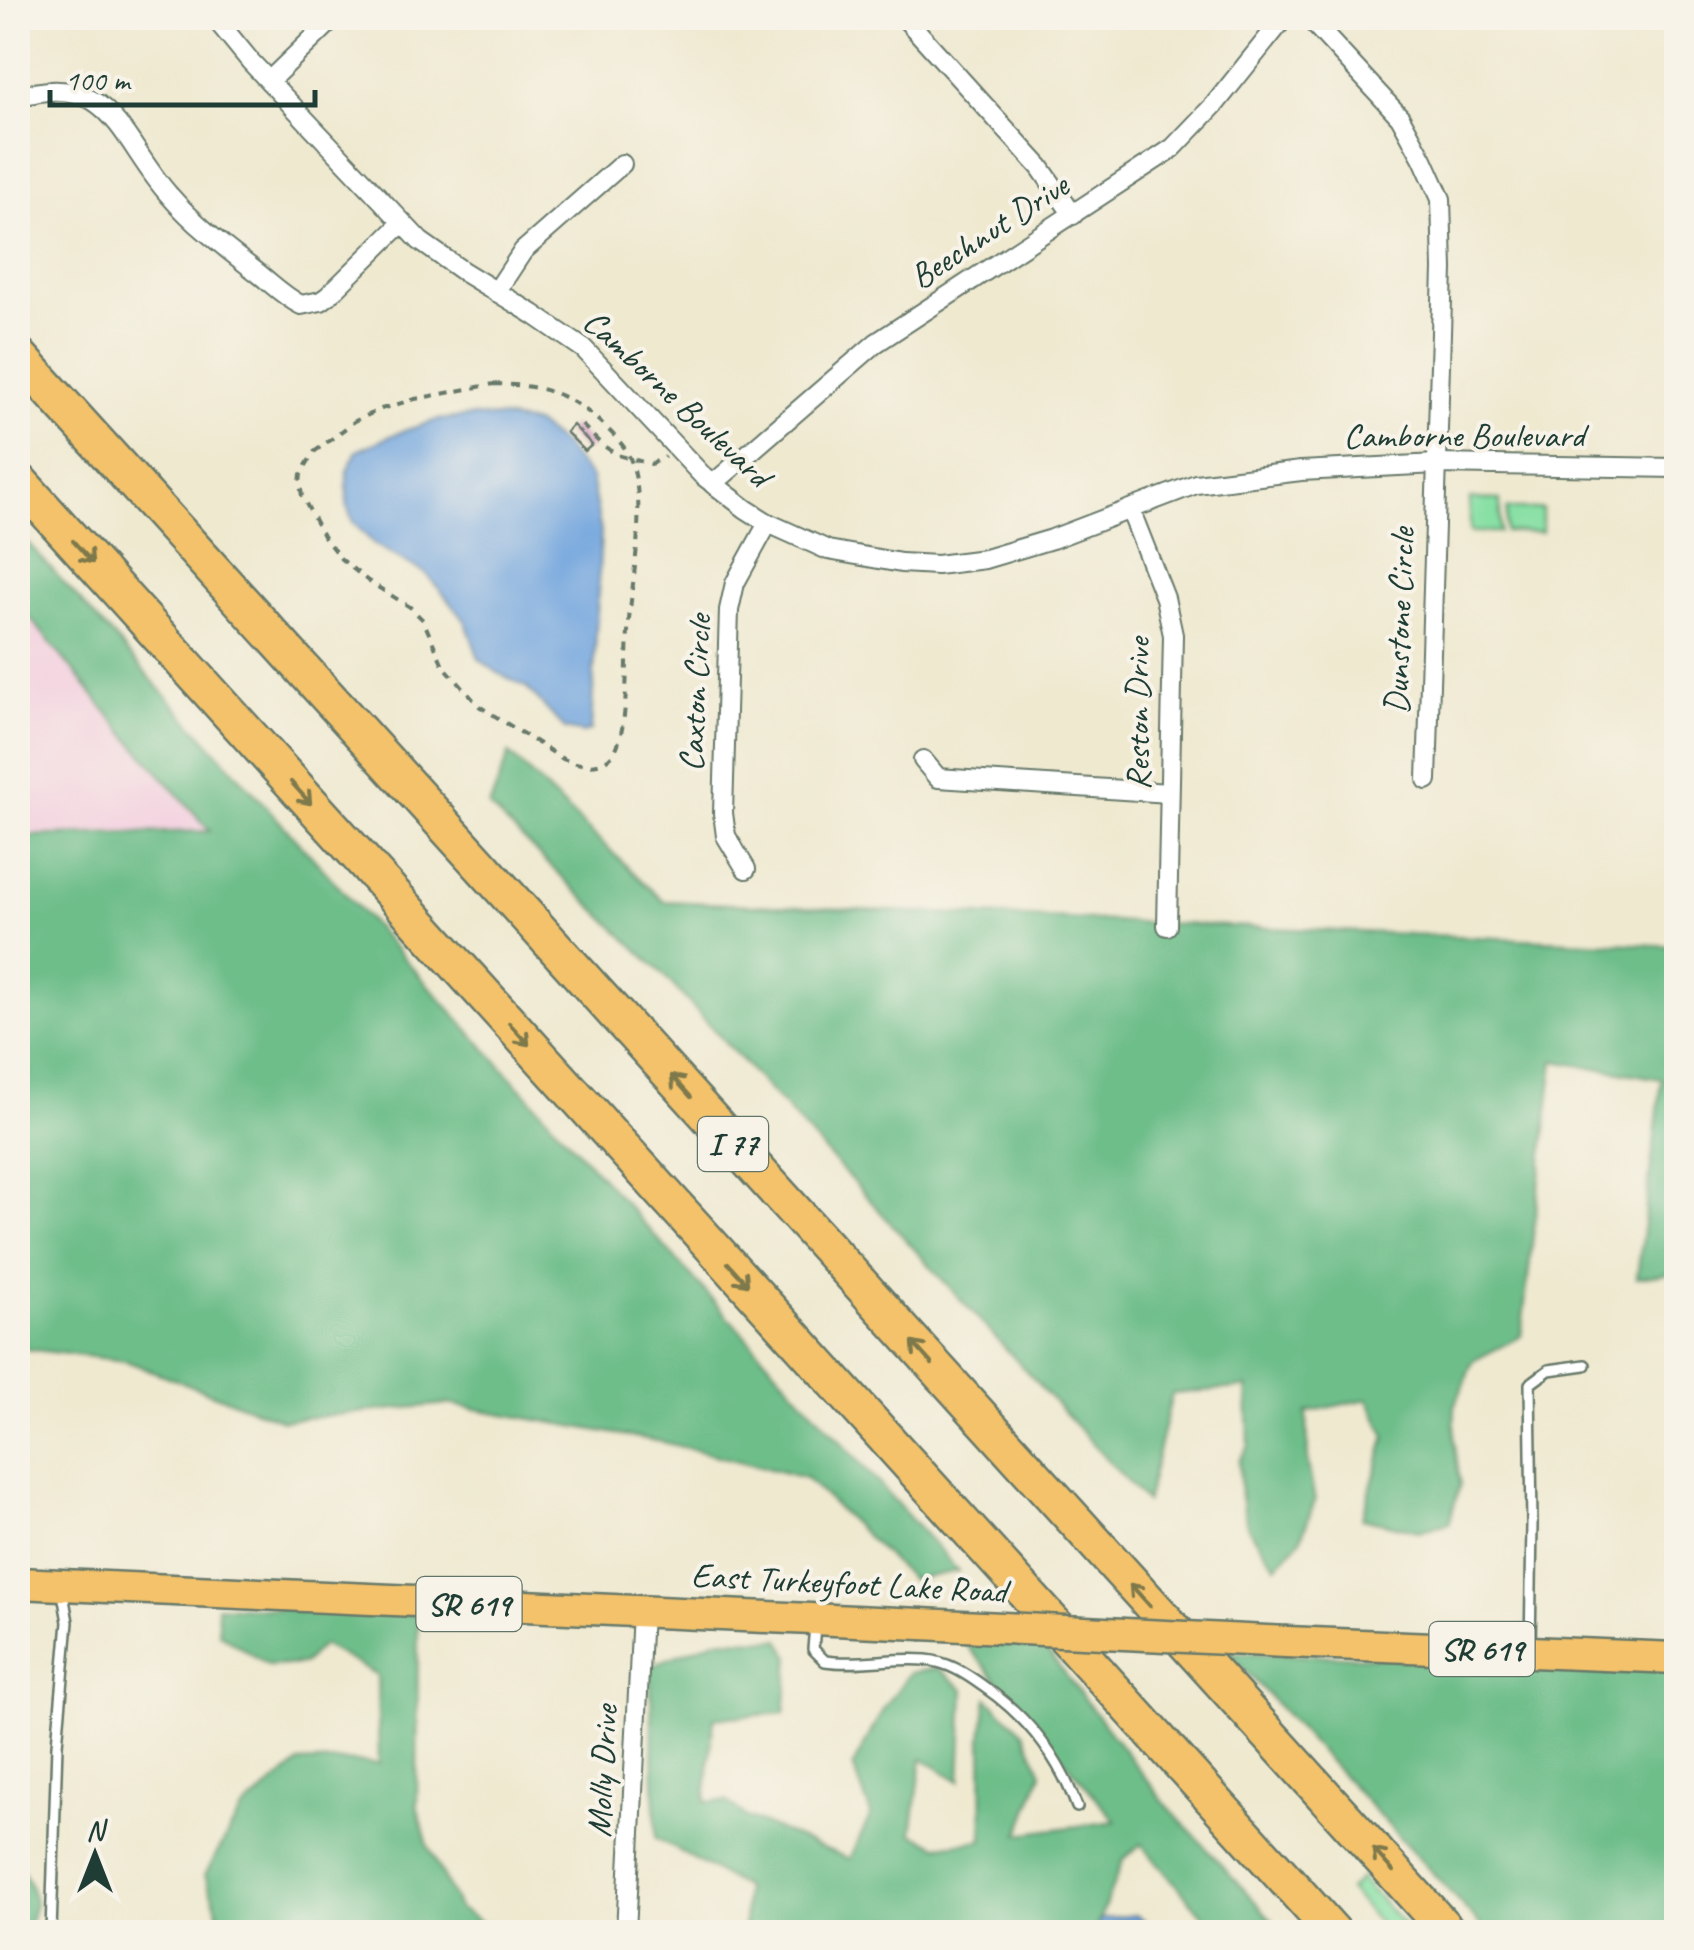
<svg xmlns="http://www.w3.org/2000/svg" width="1694" height="1950" viewBox="0 0 1694 1950" font-family="Caveat,sans-serif">
<style>
.built{fill:#f3cfdf}
.green{fill:#88e0a5;stroke:#548e6c;stroke-width:2.5}
.forest{fill:#6ebe8a;stroke:#467e5f;stroke-width:2.5}
.water{fill:#72a5de;stroke:#487189;stroke-width:2.5}
.building{fill:#d28fbe}
.lines{fill:none;stroke-linecap:round;stroke-linejoin:round}
.service-casing{stroke:#68796b;stroke-width:14}
.minor-casing{stroke:#68796b;stroke-width:22}
.primary-casing{stroke:#68796b;stroke-width:35}
.motorway-casing{stroke:#68796b;stroke-width:40}
.path{stroke:#68796b;stroke-width:4;stroke-dasharray:8 8;stroke-linecap:butt}
.service{stroke:#fff;stroke-width:9}
.minor{stroke:#fff;stroke-width:18}
.primary{stroke:#f3c26a;stroke-width:30}
.motorway{stroke:#f3c26a;stroke-width:35}
.primary-bridge-casing{stroke:#68796b;stroke-width:35;stroke-linecap:butt}
.primary-bridge{stroke:#f3c26a;stroke-width:30}
.oneway{stroke:#7e794c}
.labels{text-anchor:middle;dominant-baseline:central;stroke-width:8;stroke-linejoin:round;paint-order:stroke}
.shield{fill:#f7f3e8;stroke:#60746a;stroke-width:2.5}
.shield-label{font-size:32px;font-weight:bold;fill:#1f3d34}
.street-label{font-size:35px;fill:#1f3d34;stroke:#f7f3e8}
</style>
<rect width="100%" height="100%" fill="#f7f3e8"/>
<filter id="ink" filterUnits="userSpaceOnUse"><feTurbulence type="fractalNoise" baseFrequency=".01" numOctaves="2"/><feDisplacementMap in="SourceGraphic" scale="20" xChannelSelector="R" yChannelSelector="G"/><feConvolveMatrix kernelMatrix="1 2 1 2 8 2 1 2 1" color-interpolation-filters="sRGB"/></filter>
<filter id="wash" filterUnits="userSpaceOnUse"><feTurbulence type="fractalNoise" baseFrequency=".0048" numOctaves="4" result="noise"/><feDisplacementMap in="SourceGraphic" scale="40" xChannelSelector="R" yChannelSelector="G"/><feGaussianBlur stdDeviation="2.25" result="paint"/><feColorMatrix in="noise" values="0 0 0 0 0 0 0 0 0 0 0 0 0 0 0 0 0 1.4 0 .05"/><feComposite in="paint" operator="in"/></filter>
<g filter="url(#wash)">
<rect width="100%" height="100%" fill="#efe9d0"/>
<polygon class="built" points="18,603 121,729 211,832 18,836"/>
<g class="green">
<polygon points="1470,499 1500,500 1500,532 1470,532"/>
<polygon points="1507,509 1542,509 1542,532 1506,532"/>
<polygon points="1360,1878 1410,1932 1387,1932 1349,1890"/>
</g>
<g class="forest">
<polygon points="18,532 958,1571 912,1580 806,1478 663,1442 447,1404 282,1420 126,1361 18,1348 18,836 210,831 121,729 18,603"/>
<polygon points="509,754 663,901 1676,946 1676,1273 1637,1278 1662,1079 1554,1061 1521,1336 1473,1361 1455,1406 1454,1438 1460,1484 1449,1523 1419,1531 1362,1518 1386,1436 1368,1399 1307,1412 1308,1464 1315,1501 1300,1541 1276,1566 1248,1528 1241,1498 1239,1461 1249,1446 1247,1387 1172,1394 1146,1502 659,970 489,807"/>
<polygon points="217,1606 418,1614 417,1805 428,1846 458,1908 497,1932 225,1932 205,1875 241,1811 299,1763 340,1761 379,1764 377,1675 322,1645 303,1664 270,1666 219,1633"/>
<polygon points="718,1639 780,1640 790,1657 785,1713 714,1718 705,1802 727,1801 746,1817 850,1859 871,1814 853,1766 884,1708 910,1673 938,1668 964,1689 960,1781 922,1759 912,1833 938,1846 983,1840 982,1738 987,1698 1024,1732 1042,1773 1019,1834 1116,1821 964,1642 1044,1647 1164,1802 1283,1932 1217,1932 1141,1844 1123,1859 1095,1932 744,1932 745,1888 656,1838 650,1666"/>
<polygon points="1228,1652 1676,1667 1676,1932 1487,1932"/>
<polygon points="18,1823 20,1865 30,1885 35,1904 27,1932 18,1932"/>
</g>
<g class="water">
<polygon points="474,416 503,418 536,424 561,443 591,478 601,532 591,730 583,733 565,729 526,687 498,673 479,659 466,622 447,598 425,573 374,544 353,522 347,506 347,471 357,451 395,434 437,420"/>
<polygon points="1136,1915 1159,1932 1095,1932 1102,1919"/>
</g>
<g id="blocks">
<polygon class="building" points="573,425 592,445 585,451 566,432"/>
</g>
</g>
<g filter="url(#ink)">
<use href="#blocks" fill-opacity="0" stroke="#68796b" stroke-width="2.5"/>
<g class="lines">
<g class="service-casing">
<g id="service">
<path d="M815 1626 813 1649 825 1661C859 1666 892 1657 926 1660 948 1662 965 1673 983 1686 1027 1716 1058 1755 1077 1807"/>
<polyline points="1530,1649 1532,1524 1530,1384 1549,1370 1585,1365"/>
<polyline points="51,1932 57,1745 68,1622 62,1588"/>
</g>
</g>
<g class="minor-casing">
<g id="minor">
<polyline points="215,18 251,62 420,241 464,272 533,314 584,349 702,475 746,509 768,523 828,550 901,563 937,565 985,559 1052,539 1196,484 1301,471 1437,464 1676,468"/>
<polyline points="905,18 1040,167 1073,215"/>
<polyline points="1309,18 1400,117 1423,159 1441,199 1443,269 1427,780"/>
<polyline points="269,81 334,18"/>
<path d="M18 97C111 68 121 142 170 196 195 225 227 249 258 273 272 284 285 297 301 305L321 301 328 296 401 224"/>
<polyline points="496,292 523,251 622,164"/>
<polyline points="713,484 876,343 1173,148 1215,104 1284,18"/>
<polyline points="1130,509 1165,598 1173,635 1167,926"/>
<polyline points="923,760 938,778 1169,793"/>
<polyline points="746,869 726,836 723,813 729,610 735,583 768,523"/>
<polyline points="626,1932 642,1612"/>
</g>
</g>
<g class="primary-casing">
<g id="primary">
<polyline points="18,1583 921,1624"/>
<polyline points="1287,1642 1676,1658"/>
</g>
</g>
<g class="motorway-casing">
<g id="motorway">
<polyline points="18,355 1448,1932"/>
<polyline points="18,480 1333,1932"/>
</g>
</g>
<g class="path">
<path d="M494 384C538 385 566 391 600 422 609 430 619 440 626 450 651 493 631 582 628 632 626 661 629 732 613 754 601 770 580 765 563 759L479 706 443 665 423 620 410 607 368 581 341 559 323 536 302 496 300 484 301 474 314 452 355 421 381 409 415 399Z"/>
<polyline points="582,425 601,444 617,455 651,464 665,457"/>
</g>
<use href="#service" class="service"/>
<use href="#minor" class="minor"/>
<use href="#primary" class="primary"/>
<use href="#motorway" class="motorway"/>
<g class="primary-bridge-casing">
<polyline id="primary-bridge" points="921,1624 1287,1642"/>
</g>
<use href="#primary-bridge" class="primary-bridge"/>
</g>
<defs><path id="oneway-shaft" d="M-6 0H5M1.5-3L5.5 0L1.5 3" fill="none" stroke-width="1.6" stroke-linecap="round" stroke-linejoin="round" transform="scale(2.5)"/></defs>
<g class="oneway">
<use href="#oneway-shaft" transform="translate(83 552) rotate(48)"/>
<use href="#oneway-shaft" transform="translate(301 793) rotate(48)"/>
<use href="#oneway-shaft" transform="translate(519 1034) rotate(48)"/>
<use href="#oneway-shaft" transform="translate(681 1086) rotate(-132)"/>
<use href="#oneway-shaft" transform="translate(738 1274) rotate(48)"/>
<use href="#oneway-shaft" transform="translate(922 1353) rotate(-132)"/>
<use href="#oneway-shaft" transform="translate(1140 1595) rotate(-132)"/>
<use href="#oneway-shaft" transform="translate(1383 1860) rotate(-132)"/>
</g>
</g>
<g class="labels">
<g class="shield">
<rect x="698" y="1117" width="70" height="54" rx="8"/>
<rect x="416.5" y="1577" width="105" height="54" rx="8"/>
<rect x="1429.5" y="1622" width="105" height="54" rx="8"/>
</g>
<g class="shield-label">
<text x="733" y="1144">I 77</text>
<text x="469" y="1604">SR 619</text>
<text x="1482" y="1649">SR 619</text>
</g>
<g class="street-label">
<text transform="translate(989 231) rotate(-33)">Beechnut Drive</text>
<text transform="translate(677 398) rotate(43)">Camborne Boulevard</text>
<text x="1464" y="435">Camborne Boulevard</text>
<text transform="translate(1399 621) rotate(-88)">Dunstone Circle</text>
<text transform="translate(695 693) rotate(-87)">Caxton Circle</text>
<text transform="translate(1137 714) rotate(-90)">Reston Drive</text>
<text transform="translate(849 1583) rotate(3)">East Turkeyfoot Lake Road</text>
<text transform="translate(602 1771) rotate(-87)">Molly Drive</text>
</g>
</g>
<rect width="1694" height="1950" fill="none" stroke="#f7f3e8" stroke-width="60"/>
<g transform="translate(95 1855)" stroke="#f7f3e8" stroke-width="8" paint-order="stroke">
<path d="M0-8L18 38L0 25L-18 38Z" fill="#1f3d34"/>
<text y="-15" font-size="28" font-weight="bold" text-anchor="middle" fill="#1f3d34">N</text>
</g>
<path d="M50 90v15h265v-15" fill="none" stroke="#1f3d34" stroke-width="5"/>
<text x="65" y="90" font-size="30" fill="#1f3d34" stroke="#f7f3e8" stroke-width="8" paint-order="stroke">100 m</text>
</svg>
